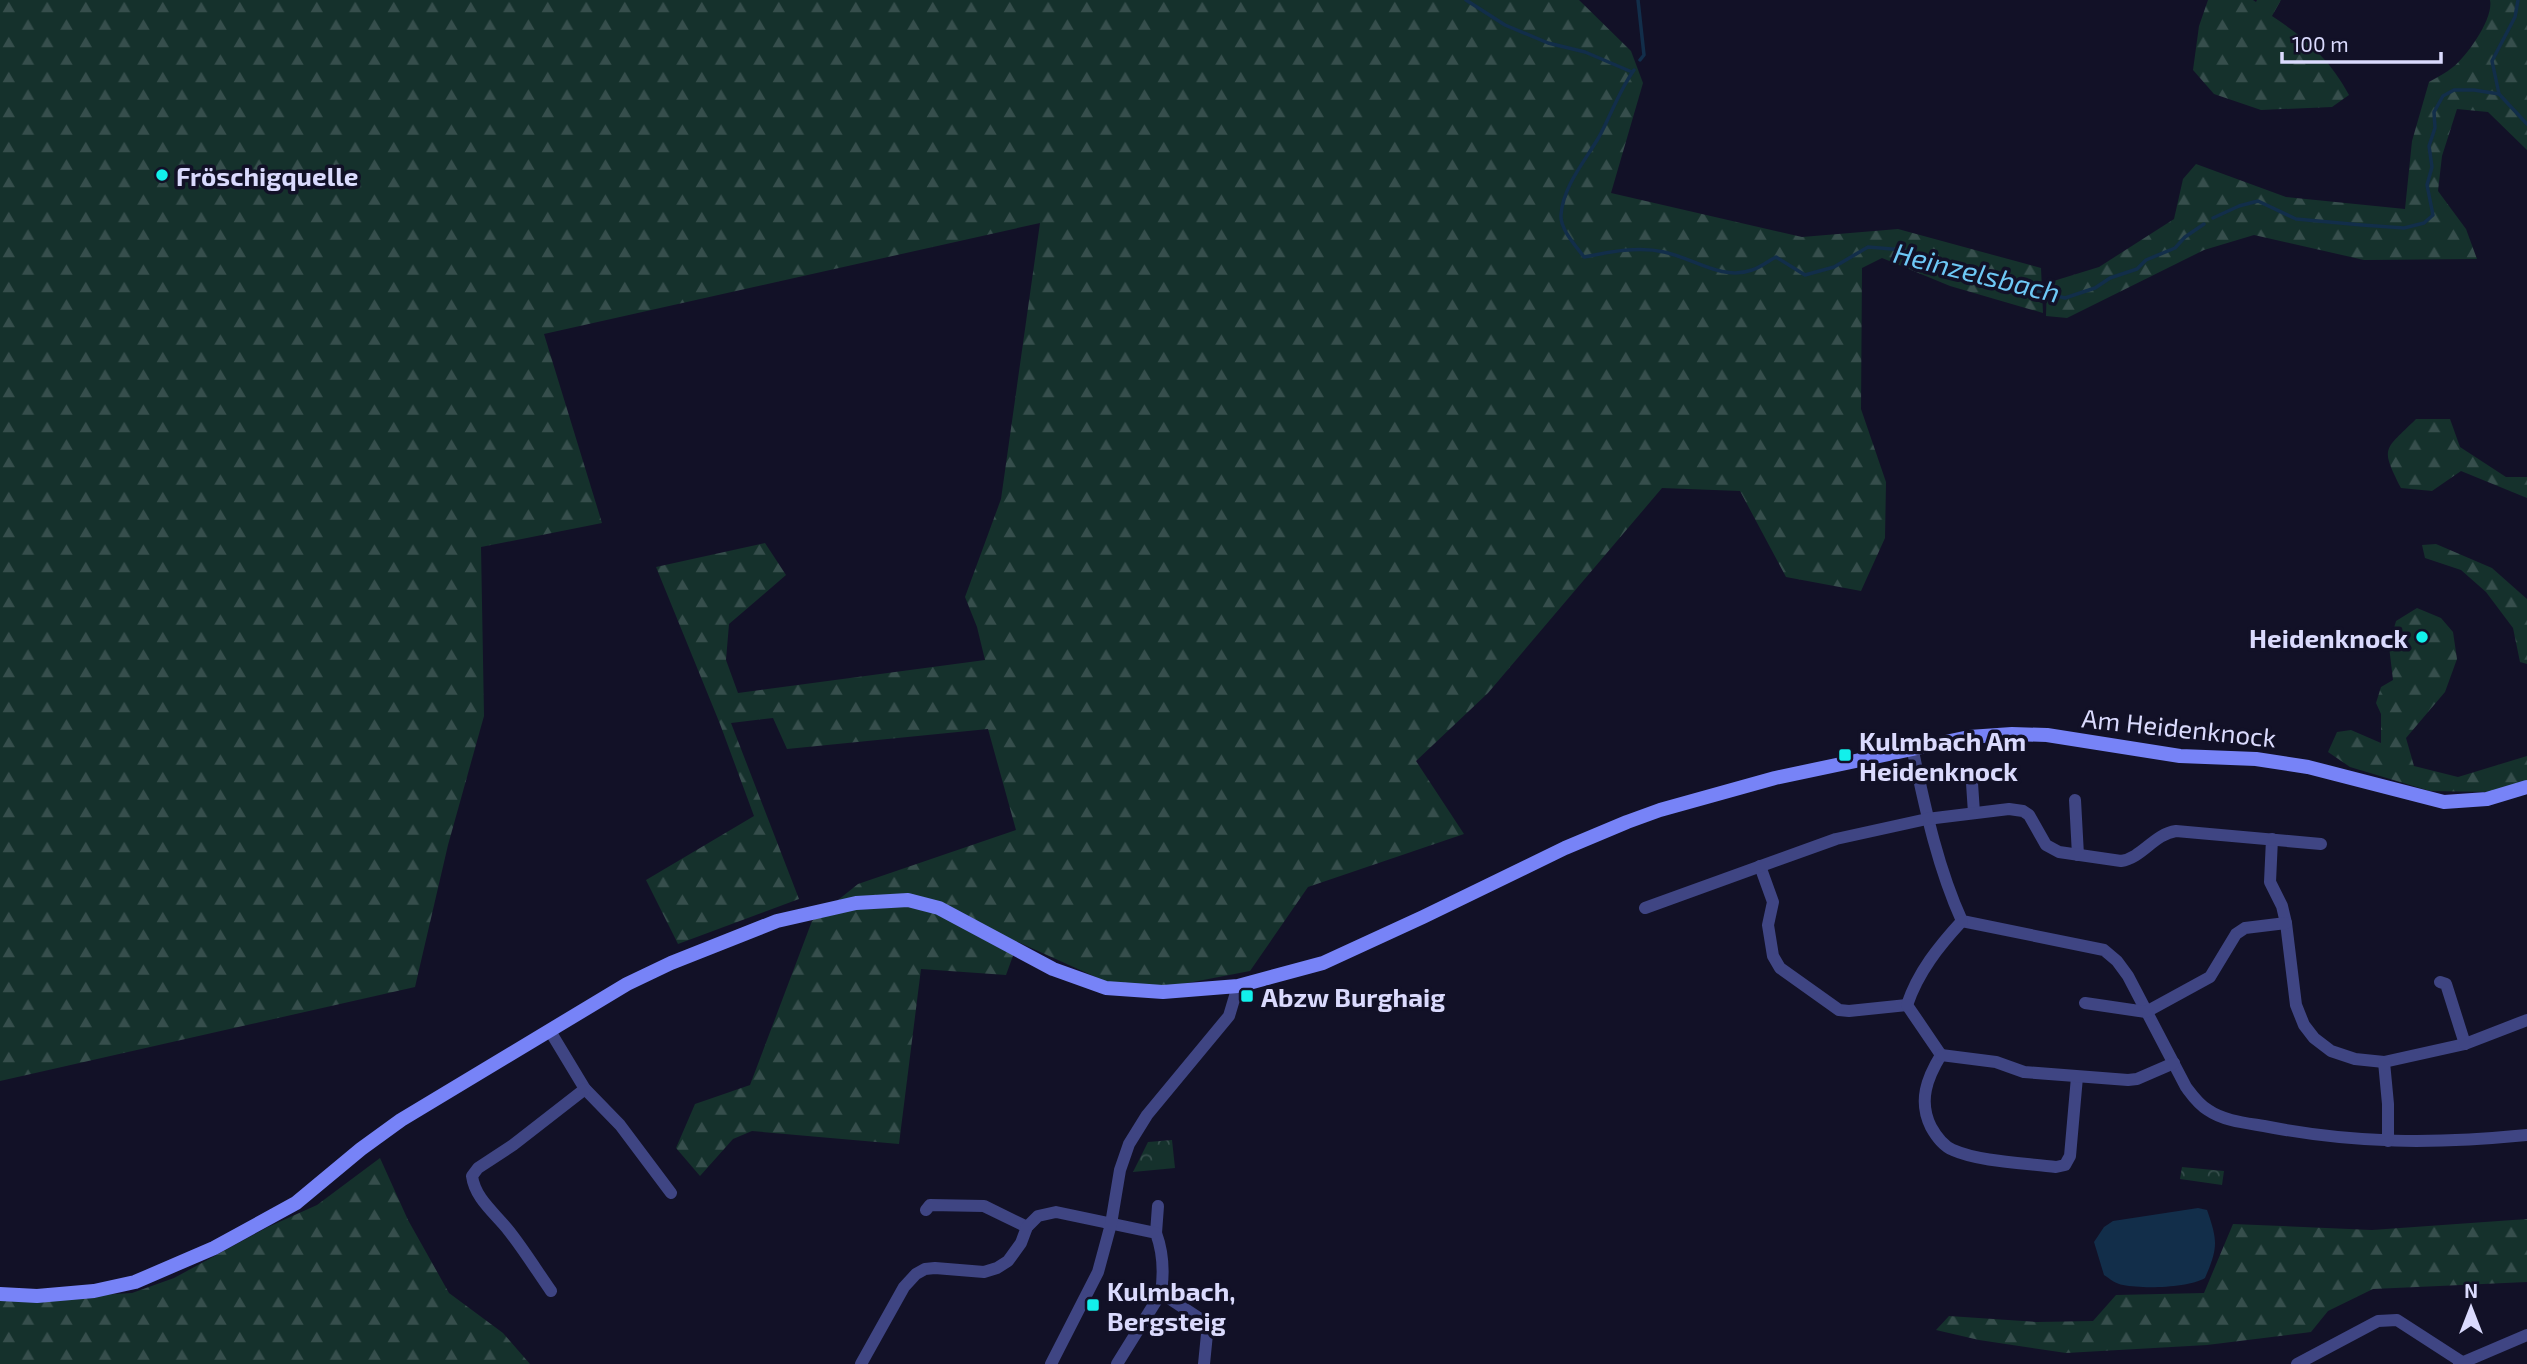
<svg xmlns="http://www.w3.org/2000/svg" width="2527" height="1364" viewBox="0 0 2527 1364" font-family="'Exo 2',sans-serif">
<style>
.forest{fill:url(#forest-firs)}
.park{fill:url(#park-crowns)}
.water{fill:#122e4a}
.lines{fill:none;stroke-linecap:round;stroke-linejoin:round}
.stream{stroke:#122e4a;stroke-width:3.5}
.street{stroke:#3f4583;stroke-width:12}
.secondary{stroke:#7783f7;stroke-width:14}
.poi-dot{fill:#12f0eb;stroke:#121127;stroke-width:2.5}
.labels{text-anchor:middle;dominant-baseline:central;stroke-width:7;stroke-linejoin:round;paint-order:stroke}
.poi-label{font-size:26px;font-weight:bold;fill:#dadafd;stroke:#121127;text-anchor:start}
.street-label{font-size:26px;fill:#dadafd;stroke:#121127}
.water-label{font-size:28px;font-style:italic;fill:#6ec8f6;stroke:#121127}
</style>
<defs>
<pattern id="forest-firs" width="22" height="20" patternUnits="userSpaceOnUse" patternTransform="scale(1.75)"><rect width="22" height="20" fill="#15312c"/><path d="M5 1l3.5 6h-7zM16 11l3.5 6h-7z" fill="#364e4c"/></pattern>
<pattern id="park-crowns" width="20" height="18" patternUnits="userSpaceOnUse" patternTransform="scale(1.75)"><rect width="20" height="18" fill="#15312c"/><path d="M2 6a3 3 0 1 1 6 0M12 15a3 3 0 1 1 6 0" fill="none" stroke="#364e4c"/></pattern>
</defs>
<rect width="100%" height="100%" fill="#121127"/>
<g class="forest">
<polygon points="0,0 1579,0 1631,51 1643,83 1611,193 1802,237 1898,229 2041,268 2043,313 1950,286 1882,258 1862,268 1861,409 1886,482 1885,538 1861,591 1786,577 1740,491 1662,488 1488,693 1416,761 1464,834 1308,887 1250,971 1172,986 1109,983 1018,942 1006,975 921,969 899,1144 752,1131 733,1139 700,1176 676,1148 695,1104 750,1085 812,921 858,884 1016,830 988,729 787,749 773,718 731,723 799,899 678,944 646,880 754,816 720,724 656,567 765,543 786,575 729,624 726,660 738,693 985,660 977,627 965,597 1001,499 1040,223 544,334 602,523 481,547 484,716 448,845 415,987 0,1081"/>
<path d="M2208 0H2253L2256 2 2257 0H2281L2272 16C2305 38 2330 59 2349 95L2332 107 2261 110 2214 94 2193 70 2199 26Z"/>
<path d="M2490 0H2527V150L2488 112 2457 109 2442 156 2438 191 2466 229 2477 259 2364 260 2254 235 2204 250 2067 318 2046 316 2047 283 2099 267 2174 219 2183 179 2196 164 2286 197 2405 209 2412 141 2429 82C2437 77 2446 73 2453 67 2467 56 2494 18 2490 0Z"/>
<path d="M2416 419H2450L2460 447 2506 477H2527V498L2461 471 2432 491 2401 488C2380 446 2384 451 2416 419Z"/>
<polygon points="2436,544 2492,568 2527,599 2527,664 2520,662 2513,628 2486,592 2461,570 2425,558 2422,545"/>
<polygon points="2417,608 2441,618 2453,632 2457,659 2445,692 2406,738 2414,766 2458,777 2527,756 2527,784 2489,792 2430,791 2350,767 2328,752 2337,732 2351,730 2381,743 2381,714 2376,703 2381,687 2393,680 2389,646 2396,621"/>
<polygon points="380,1158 408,1220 449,1293 503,1333 530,1364 0,1364 0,1301 132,1293 174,1278 268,1227 317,1205"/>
<polygon points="2527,1219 2527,1282 2373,1289 2328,1311 2311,1332 2207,1345 2066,1353 1979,1340 1936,1330 1949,1316 2037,1322 2093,1321 2116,1295 2204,1293 2233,1224 2372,1230"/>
</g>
<g class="park">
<polygon points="1172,1140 1175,1168 1133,1172 1148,1142"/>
<polygon points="2182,1167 2224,1171 2222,1185 2180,1179"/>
</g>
<path class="water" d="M2198 1208 2207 1210C2218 1241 2218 1248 2205 1278 2188 1288 2143 1289 2123 1285 2116 1284 2110 1279 2104 1275L2094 1242 2104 1227 2113 1221Z"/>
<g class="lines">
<g class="stream">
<polyline points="1466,0 1505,25 1548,43 1585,52 1632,72"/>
<polyline points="1638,0 1644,55 1640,60"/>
<polyline points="2518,0 2515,17 2492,61 2499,94 2527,124"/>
<path d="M1634 70C1619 91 1611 115 1599 137 1585 161 1563 186 1561 215 1560 229 1576 246 1584 257 1609 252 1638 246 1664 252 1693 258 1722 281 1752 270 1761 267 1768 261 1776 257L1805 275 1834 267 1868 247 1904 250 1961 271 1997 275 2030 289 2065 298 2095 288 2110 278 2137 269 2146 260 2175 248 2185 237 2204 224"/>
<polyline points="2213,218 2239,206 2258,201 2296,219 2362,225 2404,228 2424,223 2433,215 2427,185 2432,167 2429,146 2435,128 2434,112 2443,96 2454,90 2474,90 2499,94"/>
</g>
<g class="street">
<path d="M1912 747C1925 807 1937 866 1962 921L2104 950 2117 961 2128 976 2186 1087C2192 1095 2198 1104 2208 1110 2224 1121 2246 1123 2264 1126 2355 1144 2435 1144 2527 1135"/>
<polyline points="1972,783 1974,813"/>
<polyline points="2075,800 2078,855"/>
<polyline points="2272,839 2270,882 2282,906 2286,923 2296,1005 2304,1025 2314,1038 2331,1051 2355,1059 2384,1062 2465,1044 2527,1020"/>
<polyline points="1760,866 1773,902 1768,925 1773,956 1780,968 1839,1010 1849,1011 1907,1005"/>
<path d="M1645 908 1836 839 1927 819 2009 809 2023 811 2029 815 2046 845 2059 852 2121 861C2142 858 2154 834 2176 831L2321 844"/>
<polyline points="2440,982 2446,984 2465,1044"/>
<polyline points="2085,1003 2146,1012 2210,977 2236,934 2245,928 2286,923"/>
<path d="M1907 1005C1918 972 1939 946 1962 921"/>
<polyline points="1907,1005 1941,1055"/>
<polyline points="550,1031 585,1089 620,1125 671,1193"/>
<path d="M1941 1055C1927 1078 1918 1101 1931 1127 1936 1136 1943 1146 1953 1150 1980 1162 2026 1163 2056 1167L2065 1165 2070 1156 2077 1077"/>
<polyline points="1941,1055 1996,1062 2024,1072 2128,1080 2137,1079 2174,1063"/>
<polyline points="2384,1062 2388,1104 2388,1141"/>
<polyline points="926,1210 930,1205 984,1206 1027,1227"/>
<polyline points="1156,1233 1158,1206"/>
<path d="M551 1291C537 1271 524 1250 509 1231 496 1214 475 1199 472 1176L478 1168 513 1145 585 1089"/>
<polyline points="1161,1293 1208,1324 1204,1364"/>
<path d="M861 1364 904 1287 916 1274 925 1269 935 1268 984 1272 997 1268 1008 1261 1021 1243 1027 1227 1038 1216 1056 1212 1156 1233C1163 1252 1164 1273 1161 1293L1117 1364"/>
<polyline points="1051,1364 1098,1272 1111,1224 1120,1170 1129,1144 1147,1115 1229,1016 1238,986"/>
<polyline points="2297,1364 2378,1321 2397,1320 2462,1362"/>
<polyline points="2459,1364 2527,1335"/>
</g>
<polyline class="secondary" points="0,1294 37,1296 94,1291 135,1282 214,1248 296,1203 361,1149 401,1120 627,984 671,963 777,921 856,903 908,900 939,908 1053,969 1106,988 1163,992 1238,986 1323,963 1423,917 1565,848 1627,822 1660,810 1775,778 1969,737 2012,734 2047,735 2180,756 2256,759 2308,767 2444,802 2487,799 2527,787"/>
</g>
<g class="poi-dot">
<circle cx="162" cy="175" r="7"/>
<circle cx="2422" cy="637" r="7"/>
<rect x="1838" y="748" width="14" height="14" rx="3.5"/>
<rect x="1240" y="989" width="14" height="14" rx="3.5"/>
<rect x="1086" y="1298" width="14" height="14" rx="3.5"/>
</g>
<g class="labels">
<g class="poi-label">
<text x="176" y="175">Fröschigquelle</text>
<text x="2408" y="637" text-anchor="end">Heidenknock</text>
<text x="1859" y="740">Kulmbach Am<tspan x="1859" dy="30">Heidenknock</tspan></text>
<text x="1261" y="996">Abzw Burghaig</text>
<text x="1107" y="1290">Kulmbach,<tspan x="1107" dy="30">Bergsteig</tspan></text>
</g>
<g class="street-label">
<text transform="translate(2179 727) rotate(6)">Am Heidenknock</text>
</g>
<g class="water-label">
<text transform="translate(1977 272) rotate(14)">Heinzelsbach</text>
</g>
</g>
<g transform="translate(2471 1308)" stroke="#121127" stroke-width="5" paint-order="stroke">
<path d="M0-5L12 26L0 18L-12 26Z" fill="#dadafd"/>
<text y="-10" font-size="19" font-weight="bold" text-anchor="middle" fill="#dadafd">N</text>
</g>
<path d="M2282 52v10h159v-10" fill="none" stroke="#dadafd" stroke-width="3.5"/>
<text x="2292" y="52" font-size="21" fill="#dadafd" stroke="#121127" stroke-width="5" paint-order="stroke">100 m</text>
</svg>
